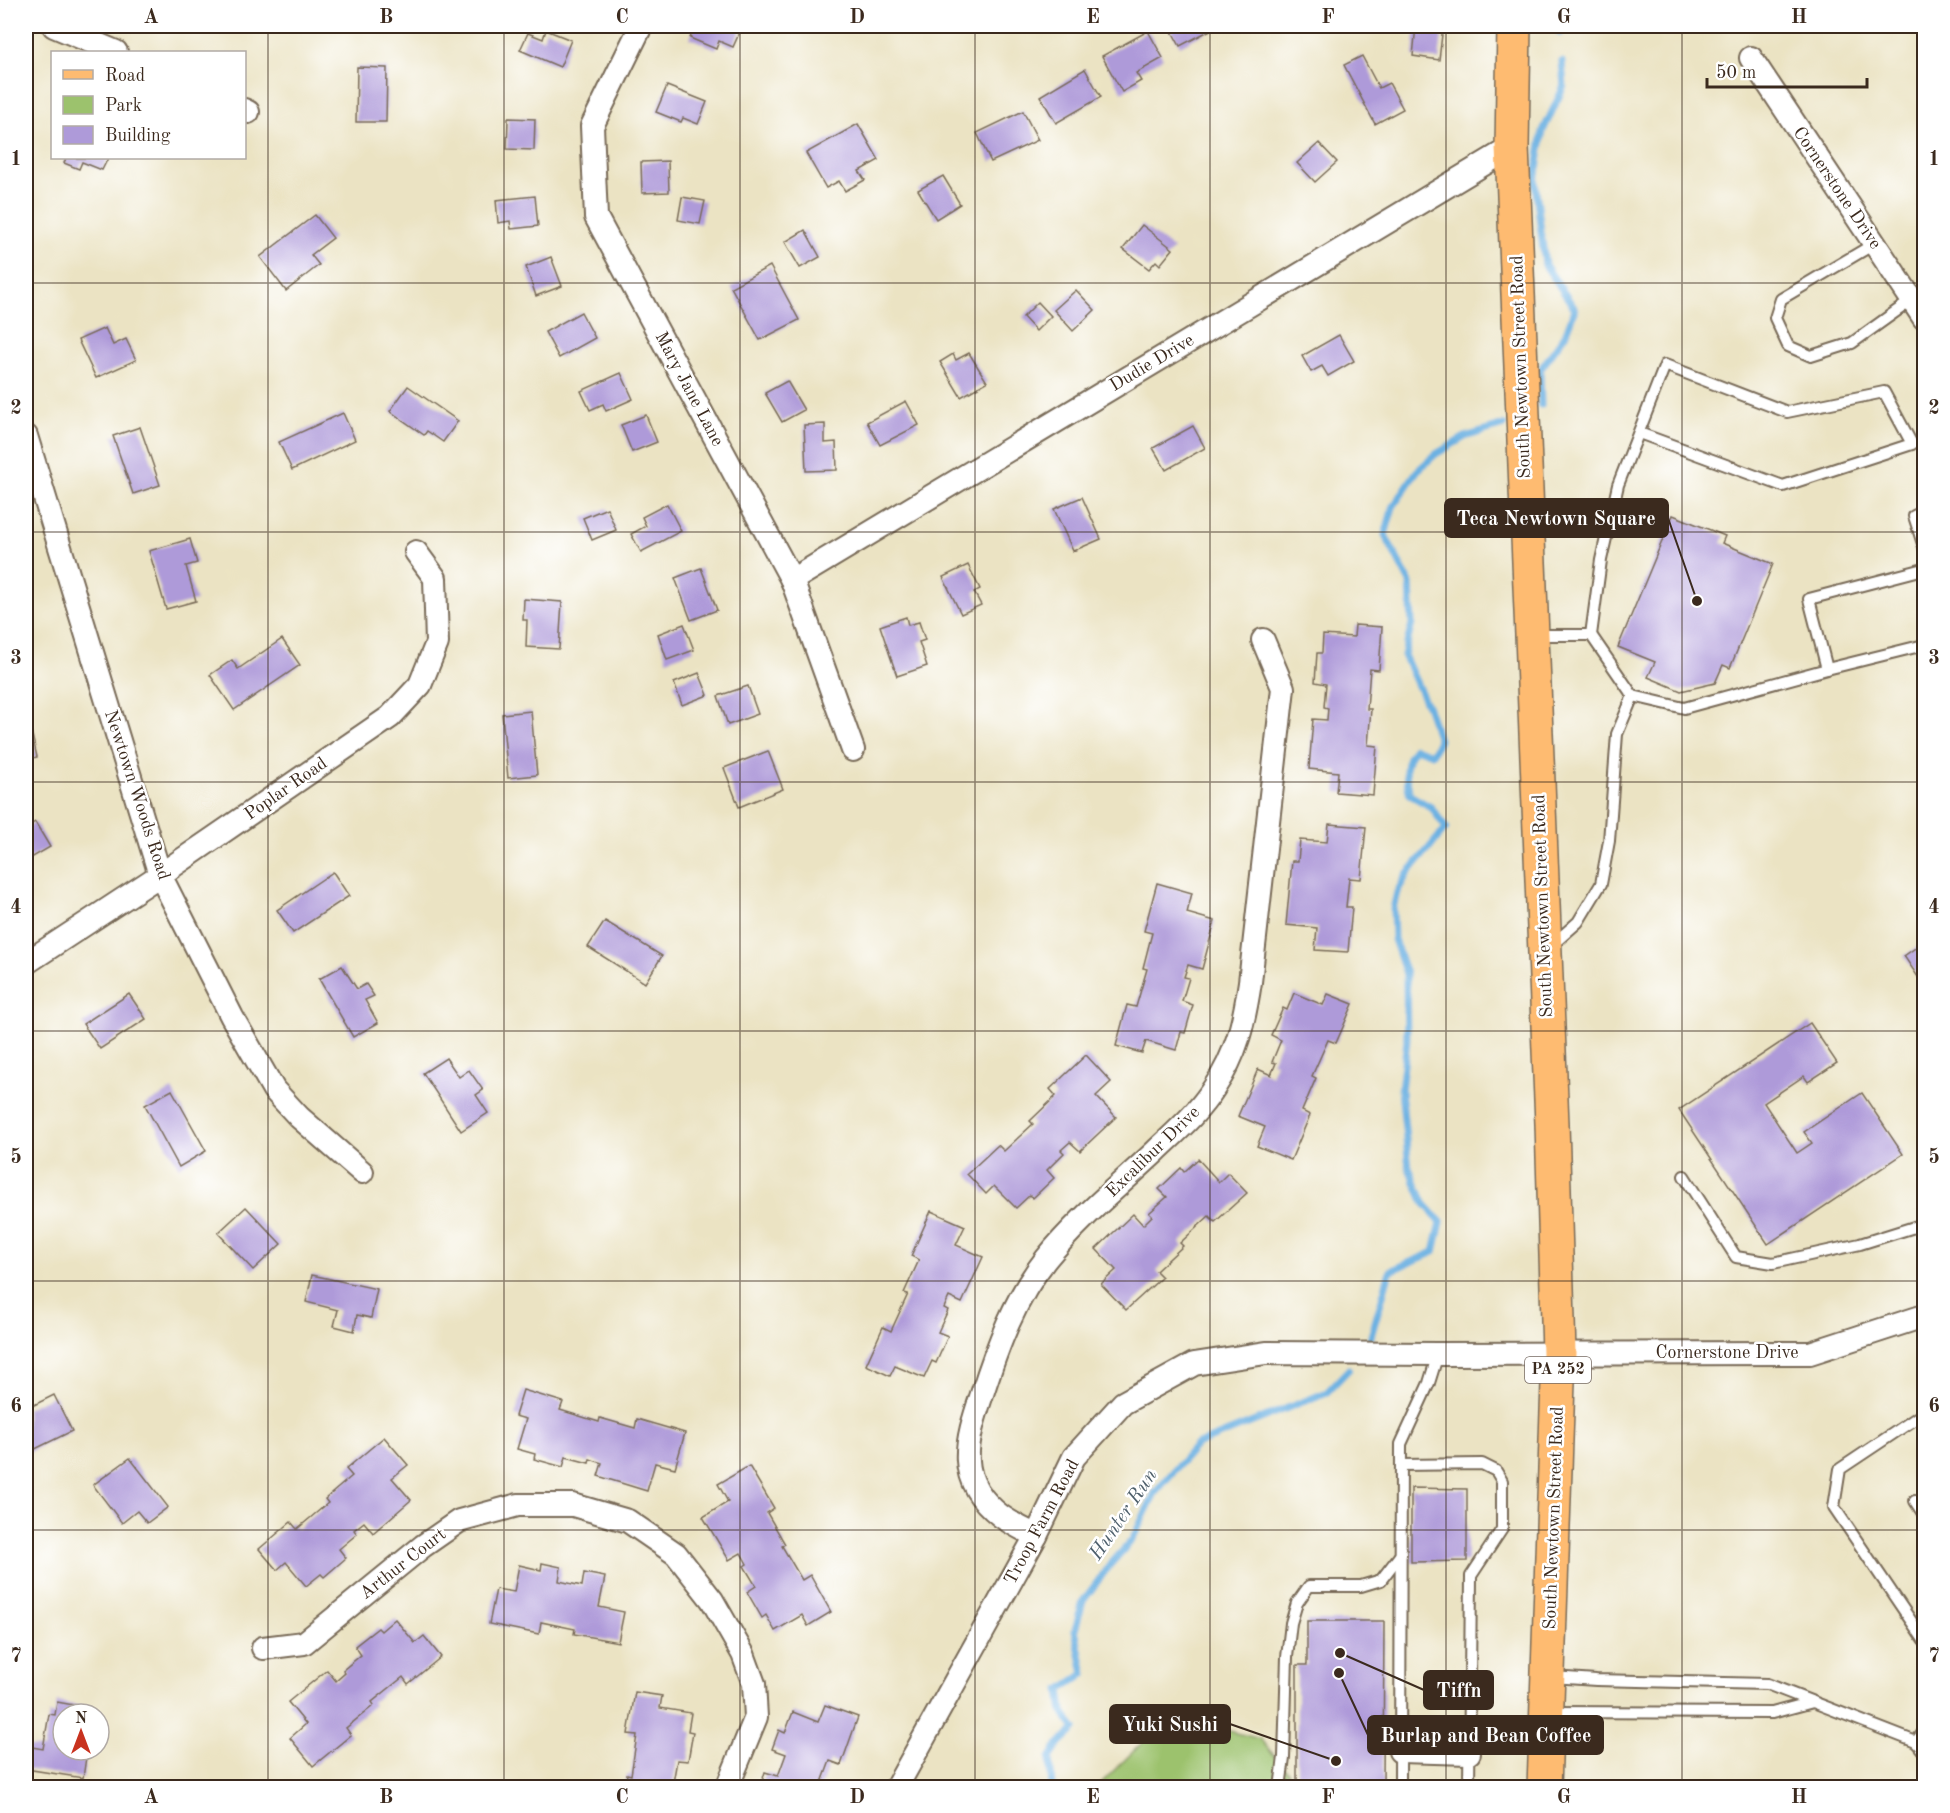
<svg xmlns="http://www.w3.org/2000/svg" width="1950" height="1813" viewBox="0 0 1950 1813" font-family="'Old Standard TT',serif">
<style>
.green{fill:#9cc26d;stroke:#6c7646;stroke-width:1.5}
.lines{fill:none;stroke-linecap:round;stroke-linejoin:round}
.stream{stroke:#6cb1e2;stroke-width:7}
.building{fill:#ae9ad9}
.service-casing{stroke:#796b58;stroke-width:14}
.minor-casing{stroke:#796b58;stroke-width:26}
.primary-casing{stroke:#796b58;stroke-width:36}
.service{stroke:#fff;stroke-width:10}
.minor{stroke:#fff;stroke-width:22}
.primary{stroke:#febb71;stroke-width:33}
.grid{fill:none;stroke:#3b2a1e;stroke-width:1.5;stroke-opacity:0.55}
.labels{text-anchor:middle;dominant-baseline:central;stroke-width:5;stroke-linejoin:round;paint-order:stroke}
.shield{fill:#fff;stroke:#766a62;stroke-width:1.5}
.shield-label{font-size:16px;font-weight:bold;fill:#3b2a1e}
.street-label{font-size:18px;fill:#3b2a1e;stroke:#fff}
.water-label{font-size:20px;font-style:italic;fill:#4f606c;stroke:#fff}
.leader{fill:none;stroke:#3b2a1e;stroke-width:2}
.callout-dot{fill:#3b2a1e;stroke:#fff;stroke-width:2}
.callout{fill:#3b2a1e;stroke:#3b2a1e;stroke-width:2}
.callout-label{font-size:20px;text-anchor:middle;font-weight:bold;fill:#fff}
.neatline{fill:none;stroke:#3b2a1e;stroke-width:2}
.grid-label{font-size:20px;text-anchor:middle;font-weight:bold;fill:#3b2a1e}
</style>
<rect width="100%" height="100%" fill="#fff"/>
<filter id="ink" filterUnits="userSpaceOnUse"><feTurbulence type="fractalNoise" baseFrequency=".0167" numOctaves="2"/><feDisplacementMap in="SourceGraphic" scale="12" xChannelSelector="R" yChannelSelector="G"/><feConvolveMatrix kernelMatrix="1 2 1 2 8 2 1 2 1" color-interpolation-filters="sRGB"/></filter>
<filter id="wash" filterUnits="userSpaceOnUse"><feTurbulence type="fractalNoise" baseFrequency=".008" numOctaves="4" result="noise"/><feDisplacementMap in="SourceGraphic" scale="24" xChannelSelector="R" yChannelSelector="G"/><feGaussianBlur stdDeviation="1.35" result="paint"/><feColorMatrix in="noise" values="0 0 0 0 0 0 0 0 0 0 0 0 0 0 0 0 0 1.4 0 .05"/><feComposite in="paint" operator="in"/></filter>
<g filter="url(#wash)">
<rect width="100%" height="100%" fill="#ebe3c3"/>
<polygon class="green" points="1183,1719 1260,1739 1298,1784 1297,1788 1096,1788 1144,1741"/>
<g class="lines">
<g class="stream">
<polyline points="1560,26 1560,33"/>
<polyline points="1541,405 1540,370 1565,335 1575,309 1545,265 1535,181 1543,131 1564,86 1562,62"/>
<path d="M1367 1350 1390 1271 1434 1252 1441 1222 1424 1203 1409 1168 1401 1090 1407 1040 1406 974 1394 939 1393 909 1397 892 1408 873 1446 828 1431 807 1410 795C1406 777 1402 763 1415 748L1432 754 1439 740 1428 708 1404 655 1412 624 1410 583 1385 535 1393 507 1417 471 1436 454 1465 437 1504 425"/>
<polyline points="1052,1788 1050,1758 1060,1743 1075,1729 1063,1712 1060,1690 1084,1674 1075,1630 1083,1601 1109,1566 1132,1540 1155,1493 1196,1445 1327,1392 1349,1369"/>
</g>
</g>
<g id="blocks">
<g class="building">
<polygon points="695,26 738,26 742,27 733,47 719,41 716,49 690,38"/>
<polygon points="1169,26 1218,26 1180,46"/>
<polygon points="1416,26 1443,26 1439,60 1413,56"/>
<polygon points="546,30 571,40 560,67 520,50 528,33 543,39"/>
<polygon points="1148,31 1163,58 1136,73 1141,81 1122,92 1102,56"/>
<polygon points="1362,56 1379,88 1389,83 1403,109 1375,124 1344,65"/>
<polygon points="357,67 387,68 386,122 356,122"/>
<polygon points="1085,69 1101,97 1056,123 1040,96"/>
<polygon points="667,86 707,102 698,124 683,118 681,122 656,112"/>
<polygon points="1023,111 1038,140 991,162 977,133"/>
<polygon points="508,118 535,119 534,150 507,149"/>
<polygon points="858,124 879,160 859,171 865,180 845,191 839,181 826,188 806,153"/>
<polygon points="1319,143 1337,162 1315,182 1297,163"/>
<polygon points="66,158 108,158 102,170 82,162 79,169 64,163"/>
<polygon points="668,161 669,192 642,193 641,162"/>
<polygon points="943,176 960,204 936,219 918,190"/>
<polygon points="535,196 538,226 511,229 510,221 498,223 496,200"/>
<polygon points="682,197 705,201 700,224 678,220"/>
<polygon points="315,215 333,238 311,255 319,265 286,291 260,257"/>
<polygon points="1142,225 1173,249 1160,265 1156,261 1149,269 1123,249"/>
<polygon points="805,230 820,257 800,268 785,242"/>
<polygon points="551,257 562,286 536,296 526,267"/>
<polygon points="770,266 799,320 760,340 731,287"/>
<polygon points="1076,290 1095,310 1073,331 1054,310"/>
<polygon points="1038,302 1051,316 1036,331 1023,317"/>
<polygon points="581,312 595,338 559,358 545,332"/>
<polygon points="105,328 113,345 126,339 136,360 96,378 78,340"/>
<polygon points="1339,335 1354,361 1328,376 1322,366 1311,372 1302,356"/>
<polygon points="969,353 987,382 961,397 940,362 953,354 956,360"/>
<polygon points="621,373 633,399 606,411 603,404 590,410 581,391"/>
<polygon points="787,381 804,410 782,422 765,393"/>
<polygon points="408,386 458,421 443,442 427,431 424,435 390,411"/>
<polygon points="906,401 919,425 880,445 867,422"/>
<polygon points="343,413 355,440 292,470 279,442"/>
<polygon points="646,415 657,442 632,452 621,425"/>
<polygon points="825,424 825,443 836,442 837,470 806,471 804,425"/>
<polygon points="1193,426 1205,448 1166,470 1153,448"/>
<polygon points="140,427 160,485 133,494 113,436"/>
<polygon points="1082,497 1101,539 1073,551 1054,509"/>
<polygon points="667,504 681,531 641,552 631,534 646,526 642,517"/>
<polygon points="607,508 616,530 592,540 583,518"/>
<polygon points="1673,515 1725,536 1722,543 1773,564 1730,668 1723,665 1715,683 1681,691 1648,677 1655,662 1618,647"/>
<polygon points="190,539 197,563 186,566 196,601 166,609 149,551"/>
<polygon points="968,565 980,589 974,592 981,605 961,614 943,577"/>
<polygon points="701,568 717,610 691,620 675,578"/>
<polygon points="524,599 562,602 559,649 526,647 527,620 523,620"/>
<polygon points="906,617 908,625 919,622 925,640 919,642 927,666 897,676 880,626"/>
<polygon points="684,624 694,650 667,660 658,634"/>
<polygon points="1355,625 1382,627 1379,670 1370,669 1367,709 1371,709 1368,745 1377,746 1373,795 1336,792 1338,772 1309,769 1313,719 1327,720 1328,708 1324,707 1326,684 1315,682 1317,653 1322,653 1323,635 1354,637"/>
<polygon points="282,639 300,665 234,710 210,675 232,660 238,669"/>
<polygon points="699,673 708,695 682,705 674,683"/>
<polygon points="748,686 758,714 728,725 718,696"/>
<polygon points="26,708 37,757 26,760"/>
<polygon points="531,711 537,775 508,778 502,714"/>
<polygon points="768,751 783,789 739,807 724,768"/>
<polygon points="35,822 50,847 26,861 26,828"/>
<polygon points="1329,824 1366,827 1361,879 1349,878 1346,907 1352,907 1348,952 1315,950 1317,928 1286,925 1292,861 1298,861 1300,840 1327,842"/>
<polygon points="333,872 349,896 293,933 277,910"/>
<polygon points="1157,883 1192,893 1187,913 1215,921 1202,969 1188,965 1184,977 1189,978 1182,1001 1193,1005 1185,1033 1181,1032 1176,1050 1146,1041 1142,1053 1116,1046 1127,1005 1136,1007 1147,969 1143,968 1152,933 1144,931"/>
<polygon points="605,921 662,956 645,983 588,947"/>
<polygon points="1924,942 1924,986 1904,956"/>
<polygon points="342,966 357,989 366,984 374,996 365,1000 378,1023 353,1037 319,979"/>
<polygon points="1294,993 1323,1005 1328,994 1353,1004 1336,1043 1328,1040 1312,1076 1316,1078 1302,1111 1310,1115 1291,1160 1257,1146 1265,1127 1238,1116 1258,1069 1271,1075 1276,1063 1272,1062 1281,1040 1271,1035 1283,1008 1287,1010"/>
<polygon points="129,994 146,1019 100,1049 83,1024"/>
<polygon points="1810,1023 1837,1063 1808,1082 1804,1076 1764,1103 1797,1153 1812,1143 1804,1132 1862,1093 1903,1154 1768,1244 1679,1110"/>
<polygon points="1086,1055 1111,1082 1096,1096 1116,1117 1080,1151 1070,1142 1061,1150 1064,1153 1047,1170 1054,1178 1033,1198 1030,1195 1016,1208 994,1186 986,1194 967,1174 998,1145 1004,1151 1033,1124 1030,1121 1056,1096 1050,1089"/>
<polygon points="446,1058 459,1077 469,1070 483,1090 476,1095 488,1113 461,1131 423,1073"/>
<polygon points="172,1090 206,1151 179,1167 145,1105"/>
<polygon points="1198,1159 1219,1182 1228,1173 1247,1193 1215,1222 1209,1216 1180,1243 1183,1246 1156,1271 1162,1277 1126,1310 1101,1284 1116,1270 1096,1249 1133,1214 1143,1225 1152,1216 1149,1213 1167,1197 1159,1189 1181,1168 1184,1172"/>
<polygon points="246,1207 281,1244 253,1270 218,1233"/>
<polygon points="931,1211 965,1226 956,1245 983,1257 962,1303 949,1297 944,1308 948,1310 938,1332 948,1336 936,1363 932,1361 924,1378 895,1366 890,1376 866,1365 883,1327 891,1331 908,1294 904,1293 919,1260 911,1256"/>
<polygon points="312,1275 377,1289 371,1318 357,1315 354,1331 334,1326 338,1310 306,1302"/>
<polygon points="523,1390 563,1402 560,1410 599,1422 600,1418 635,1428 637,1419 685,1433 675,1468 655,1463 647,1491 598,1476 602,1463 590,1459 589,1463 566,1457 563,1467 534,1459 535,1454 517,1449 526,1419 515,1416"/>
<polygon points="54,1395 72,1431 27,1453 26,1409"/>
<polygon points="384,1437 408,1465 392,1478 411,1500 373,1533 364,1522 354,1530 357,1534 339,1549 346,1558 324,1577 321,1574 306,1586 286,1562 277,1570 259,1549 291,1522 297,1529 328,1503 325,1499 352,1476 346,1469"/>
<polygon points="130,1458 168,1507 147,1523 137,1511 122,1523 93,1485"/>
<polygon points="749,1466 774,1508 767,1513 785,1544 782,1546 802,1580 810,1575 831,1612 808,1626 802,1615 775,1631 766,1615 762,1618 747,1592 756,1586 744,1566 747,1564 741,1553 729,1560 703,1517 728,1502 718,1484"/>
<polygon points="1411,1488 1467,1489 1467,1561 1411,1562"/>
<polygon points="542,1563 561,1567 559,1581 582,1586 584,1573 605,1577 599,1607 624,1612 618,1642 574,1634 575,1629 541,1622 539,1634 489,1624 496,1589 514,1592 519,1565 541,1570"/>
<polygon points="395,1619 415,1643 424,1636 441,1657 408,1684 403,1677 372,1702 374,1705 346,1728 351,1735 313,1766 290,1738 306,1724 288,1702 327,1670 336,1681 345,1673 343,1670 361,1655 355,1646 378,1628 381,1631"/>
<polygon points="1307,1621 1384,1621 1383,1788 1297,1788 1297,1665 1307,1665"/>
<polygon points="635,1692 662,1696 660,1708 691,1713 688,1731 693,1732 688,1761 677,1760 673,1783 669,1783 668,1788 625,1788 627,1774 631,1775 637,1735 628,1734"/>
<polygon points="57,1702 85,1707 84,1714 63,1714 63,1750 87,1750 83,1778 26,1769 26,1746 43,1749 49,1714 55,1715"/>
<polygon points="825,1705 858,1717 841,1765 830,1761 820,1788 760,1788 765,1772 778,1776 786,1754 772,1749 779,1730 785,1733 793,1712 818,1722"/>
</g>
</g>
</g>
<g filter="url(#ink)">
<use href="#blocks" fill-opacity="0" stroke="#796b58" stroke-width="1.5"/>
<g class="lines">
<g class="service-casing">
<g id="service">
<polyline points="1874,244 1781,299 1775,318 1788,346 1811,356 1852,343 1912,300"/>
<polyline points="1924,511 1914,516 1924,547"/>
<polyline points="1535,635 1591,635 1633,696"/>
<polyline points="1591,635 1601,560 1618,485 1665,365 1787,412 1884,392 1912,444 1783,486 1639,433"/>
<polyline points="1827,669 1924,645"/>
<polyline points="1552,945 1578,922 1601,884 1609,841 1617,734 1633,696 1684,708 1827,669 1809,599 1924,569"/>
<polyline points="1684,1176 1736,1257 1773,1263 1860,1244 1924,1224"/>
<polyline points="1924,1413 1840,1469 1834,1507 1924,1640"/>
<polyline points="1401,1465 1482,1464 1496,1471 1502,1481 1502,1529 1471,1576 1469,1788"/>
<polyline points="1915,1501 1924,1515"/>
<polyline points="1552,1677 1596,1680 1767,1684 1916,1742 1924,1731"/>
<polyline points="1551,1712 1772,1713 1813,1702"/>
<polyline points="1916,1742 1924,1752"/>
<polyline points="1280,1788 1284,1757 1287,1657 1291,1623 1297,1603 1309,1586 1361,1586 1381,1580 1401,1554"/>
<polyline points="1400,1788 1401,1444 1429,1383 1438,1354"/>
</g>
</g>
<g class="minor-casing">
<g id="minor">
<polyline points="54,26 116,52"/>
<polyline points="641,26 592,126 596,217 792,580 853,750"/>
<polyline points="1751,58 1924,318"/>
<polyline points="244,110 248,112"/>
<polyline points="26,436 160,875 232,1017 274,1090 299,1117 362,1172"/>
<polyline points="792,580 1512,147"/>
<polyline points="26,963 160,875 390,717 420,685 437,643 435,578 416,552"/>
<path d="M1036 1536C1025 1530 1012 1524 1001 1516 954 1480 966 1442 982 1394 997 1347 1015 1298 1046 1259 1078 1219 1119 1186 1156 1151 1177 1131 1198 1113 1214 1088 1237 1054 1244 1022 1250 982L1283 688 1263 640"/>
<polyline points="263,1648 304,1643 423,1546 459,1521 518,1505 573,1505 628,1521 676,1554 712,1600 743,1654 754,1684 756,1717 727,1788"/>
<polyline points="1400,1751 1469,1753"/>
<polyline points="896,1788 1036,1536 1074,1457 1123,1403 1194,1364 1266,1353 1438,1354 1810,1353 1924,1316"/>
</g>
</g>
<g class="primary-casing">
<polyline id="primary" points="1514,26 1512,147 1552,1124 1559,1353 1544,1788"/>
</g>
<use href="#service" class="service"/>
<use href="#minor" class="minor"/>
<use href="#primary" class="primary"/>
</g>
</g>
<path class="grid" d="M268 26V1788M504 26V1788M740 26V1788M975 26V1788M1210 26V1788M1446 26V1788M1682 26V1788M26 283H1924M26 532H1924M26 782H1924M26 1031H1924M26 1281H1924M26 1530H1924"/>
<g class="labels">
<rect class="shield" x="1525" y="1357" width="66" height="26" rx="4.5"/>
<g class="shield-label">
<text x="1558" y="1370">PA 252</text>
</g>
<g class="street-label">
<text transform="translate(1837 188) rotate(56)">Cornerstone Drive</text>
<text transform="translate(1152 363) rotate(-31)">Dudie Drive</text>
<text transform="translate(1521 367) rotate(-92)">South Newtown Street Road</text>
<text transform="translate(689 389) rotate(62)">Mary Jane Lane</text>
<text transform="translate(286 789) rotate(-35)">Poplar Road</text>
<text transform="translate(137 795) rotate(72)">Newtown Woods Road</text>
<text transform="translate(1543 906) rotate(-92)">South Newtown Street Road</text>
<text transform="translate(1153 1152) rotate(-44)">Excalibur Drive</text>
<text x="1727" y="1353">Cornerstone Drive</text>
<text transform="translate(1554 1518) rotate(-88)">South Newtown Street Road</text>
<text transform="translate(1042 1522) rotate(-62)">Troop Farm Road</text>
<text transform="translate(403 1564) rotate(-38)">Arthur Court</text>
</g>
<g class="water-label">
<text transform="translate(1124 1515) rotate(-56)">Hunter Run</text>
</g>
</g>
<path class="leader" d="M1697 601L1668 518M1340 1653L1424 1690M1336 1761L1230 1724M1339 1673L1368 1735"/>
<g class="callout-dot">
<circle cx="1697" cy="601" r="6"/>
<circle cx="1340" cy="1653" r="6"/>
<circle cx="1336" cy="1761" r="6"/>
<circle cx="1339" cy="1673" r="6"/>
</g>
<g class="callout">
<rect x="1445" y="499" width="223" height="38" rx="6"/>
<rect x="1424" y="1671" width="69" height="38" rx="6"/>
<rect x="1110" y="1705" width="120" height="38" rx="6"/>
<rect x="1368" y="1716" width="235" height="38" rx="6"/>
</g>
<g class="callout-label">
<text x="1556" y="525">Teca Newtown Square</text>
<text x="1459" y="1697">Tiffn</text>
<text x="1170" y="1731">Yuki Sushi</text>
<text x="1486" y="1742">Burlap and Bean Coffee</text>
</g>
<rect width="1950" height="1813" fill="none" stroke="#fff" stroke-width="66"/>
<rect x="51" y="51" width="195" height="108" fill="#ffffff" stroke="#b1aaa5" stroke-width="1.5"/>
<rect x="63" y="70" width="30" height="9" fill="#febb71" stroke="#b1aaa5" stroke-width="1.5"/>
<text x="105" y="81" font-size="18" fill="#3b2a1e">Road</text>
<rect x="63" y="96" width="30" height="18" fill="#9cc26d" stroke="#b1aaa5" stroke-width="1.5"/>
<text x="105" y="111" font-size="18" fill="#3b2a1e">Park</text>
<rect x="63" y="126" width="30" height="18" fill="#ae9ad9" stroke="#b1aaa5" stroke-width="1.5"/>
<text x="105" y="141" font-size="18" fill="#3b2a1e">Building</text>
<g transform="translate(81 1732)"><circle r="28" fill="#ffffff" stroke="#b1aaa5" stroke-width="1.5"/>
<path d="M0-4.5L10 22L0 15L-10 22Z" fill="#c8321e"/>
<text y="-9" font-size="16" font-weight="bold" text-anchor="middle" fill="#3b2a1e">N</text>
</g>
<path d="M1707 78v9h160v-9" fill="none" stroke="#3b2a1e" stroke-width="3"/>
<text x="1716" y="78" font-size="18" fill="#3b2a1e" stroke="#ffffff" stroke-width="4.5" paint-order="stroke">50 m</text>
<rect x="33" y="33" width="1884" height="1747" class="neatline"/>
<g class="grid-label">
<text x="151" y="23">A</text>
<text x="386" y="23">B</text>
<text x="622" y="23">C</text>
<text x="857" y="23">D</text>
<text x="1093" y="23">E</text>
<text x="1328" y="23">F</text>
<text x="1564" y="23">G</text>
<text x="1799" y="23">H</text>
<text x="16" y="165">1</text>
<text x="1934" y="165">1</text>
<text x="16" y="414">2</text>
<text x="1934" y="414">2</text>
<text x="16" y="664">3</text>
<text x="1934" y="664">3</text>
<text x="16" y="913">4</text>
<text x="1934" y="913">4</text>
<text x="16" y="1163">5</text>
<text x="1934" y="1163">5</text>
<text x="16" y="1412">6</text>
<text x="1934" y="1412">6</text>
<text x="16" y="1662">7</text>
<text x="1934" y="1662">7</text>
<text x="151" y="1803">A</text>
<text x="386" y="1803">B</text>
<text x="622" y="1803">C</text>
<text x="857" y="1803">D</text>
<text x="1093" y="1803">E</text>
<text x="1328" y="1803">F</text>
<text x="1564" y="1803">G</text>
<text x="1799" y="1803">H</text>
</g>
</svg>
